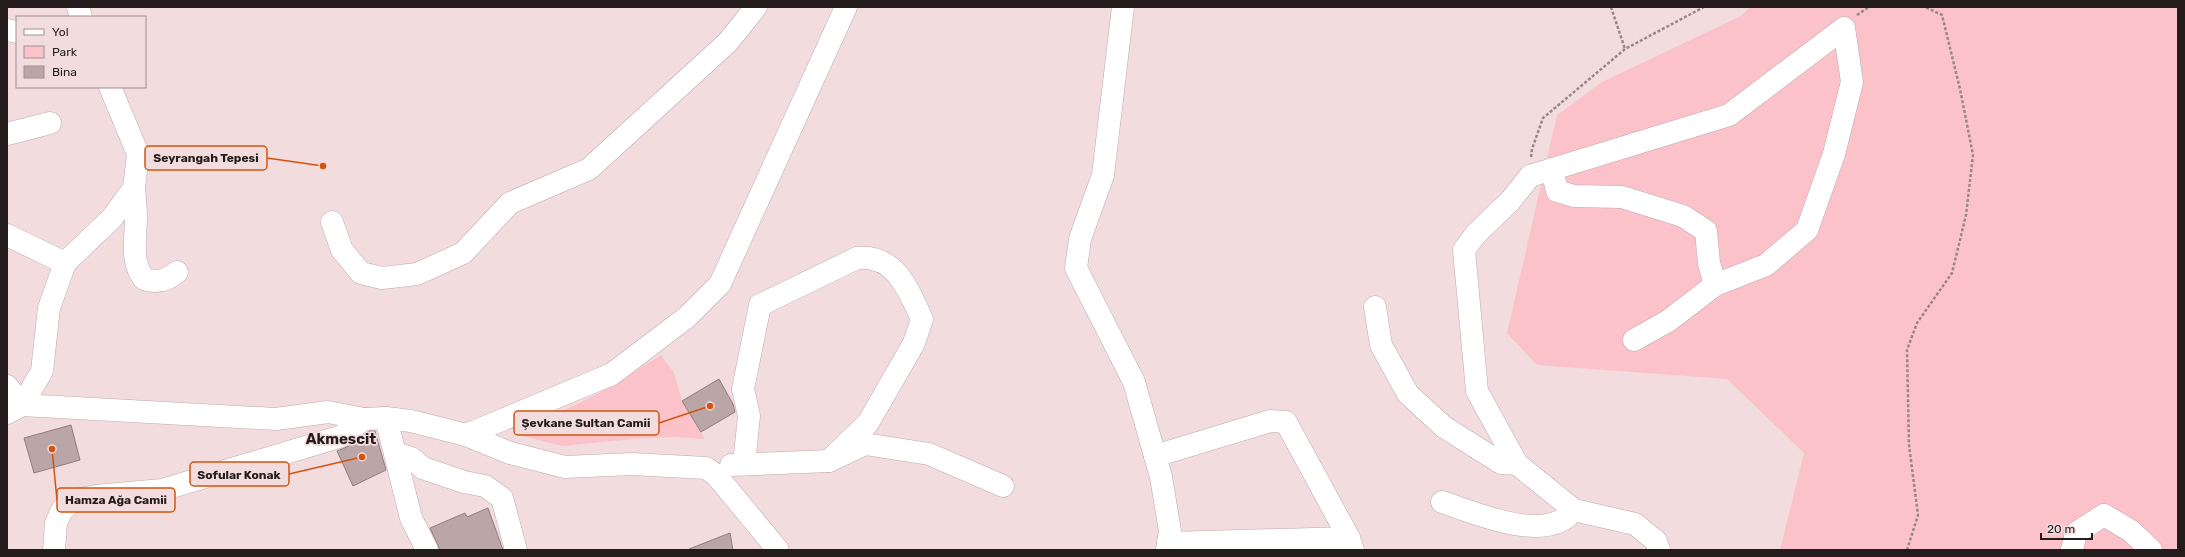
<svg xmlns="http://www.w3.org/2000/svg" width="2185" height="557" viewBox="0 0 2185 557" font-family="Rubik,sans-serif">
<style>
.green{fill:#fbc3c9}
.building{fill:#baa5a7;stroke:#917d7f}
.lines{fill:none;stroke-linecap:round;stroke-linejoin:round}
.minor-casing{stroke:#bea9ab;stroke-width:23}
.major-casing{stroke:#bea9ab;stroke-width:23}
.path{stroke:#978788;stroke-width:2.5;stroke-dasharray:3 2;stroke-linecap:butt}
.minor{stroke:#fff;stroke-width:22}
.major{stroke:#fff;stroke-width:22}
.labels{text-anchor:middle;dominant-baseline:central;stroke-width:3.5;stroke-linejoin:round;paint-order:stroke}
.district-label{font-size:15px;font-weight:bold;fill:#231b1c;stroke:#f2dcde}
.leader{fill:none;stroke:#d4530e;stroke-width:1.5}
.callout-dot{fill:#d4530e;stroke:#f2dcde;stroke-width:1.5}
.callout{fill:#f2dcde;stroke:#d4530e;stroke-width:1.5}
.callout-label{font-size:12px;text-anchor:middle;font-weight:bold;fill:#231b1c}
</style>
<rect width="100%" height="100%" fill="#f2dcde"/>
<g class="green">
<polygon points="1750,7 2178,7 2178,550 1780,550 1804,453 1727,379 1537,365 1507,333 1557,115 1602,82 1741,16"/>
<path d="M661 355 674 373 682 401 705 439 677 437 633 439 562 446 515 434C523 423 537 420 550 416 589 401 626 377 661 355Z"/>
</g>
<g class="building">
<polygon points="719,379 733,404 735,412 701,432 682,401"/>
<polygon points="71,425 80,460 34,473 24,438"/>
<polygon points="369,431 375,431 386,470 353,486 337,451 349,446"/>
<polygon points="488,508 503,550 440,550 430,528 465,513 467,517"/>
<polygon points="730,533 733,550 689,550 689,549"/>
</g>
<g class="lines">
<g class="minor-casing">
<g id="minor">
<polyline points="78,7 81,17"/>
<polyline points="7,30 17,32"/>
<polyline points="7,134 50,123"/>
<polyline points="1552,169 1557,191 1574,196 1622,197 1683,216 1706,231 1709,263 1715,285"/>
<path d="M134 188C135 198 136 208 136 217 136 238 130 261 144 279 156 283 167 281 177 272"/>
<polyline points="332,222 342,250 361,273 382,278 417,274 463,253 510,203 589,169 728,42 756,7"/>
<polyline points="7,235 65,263"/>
<polyline points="1375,307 1381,345 1408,394 1444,427 1501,463 1517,464"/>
<polyline points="1634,340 1668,321 1715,285 1766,265 1807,230 1834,154 1852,82 1844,28 1729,115 1530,176 1511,200 1475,235 1464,250 1477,391 1517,464 1574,510 1635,524 1656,541 1659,550"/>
<polyline points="7,386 22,405 276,419 328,412 364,419"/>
<polyline points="7,413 22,405 42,371 49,308 65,263 112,218 134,188 138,154 110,87"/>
<polyline points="386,418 411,518 427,550"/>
<polyline points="466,435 510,453 565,467 632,464 706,468 716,475 778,550"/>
<polyline points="395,453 411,458 423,468 464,482 485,486 502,498 516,550"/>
<polyline points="1155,456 1270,421 1286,422 1349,538 1353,550"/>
<path d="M744 464 749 416 743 389 760 305 857 258C896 254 908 290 922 319L914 343 868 423 829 461"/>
<polyline points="731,465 829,461 865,444 929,454 1003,486"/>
<path d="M1442 502C1476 513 1547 545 1574 510"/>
<polyline points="1168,543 1349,538"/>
<polyline points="54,550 56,523 62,510 74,500 96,496 162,490 342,436 364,419"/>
<polyline points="2072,550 2076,533 2104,515 2131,531 2151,550"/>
</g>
</g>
<g class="major-casing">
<g id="major">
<polyline points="1123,7 1103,175 1080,239 1076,268 1134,382 1161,477 1170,531 1167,550"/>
<polyline points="364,419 386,418 411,421 466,435 612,374 687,317 720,284 846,7"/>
</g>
</g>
<g class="path">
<polyline points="1611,7 1625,49"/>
<polyline points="1857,15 1869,7"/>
<polyline points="1531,157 1532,149 1543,118 1625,49 1704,7"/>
<polyline points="1907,550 1918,515 1909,445 1907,350 1917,323 1952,273 1966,215 1973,155 1960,89 1942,15 1925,7"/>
</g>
<use href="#minor" class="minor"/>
<use href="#major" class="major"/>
</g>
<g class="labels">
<g class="district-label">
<text x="341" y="439">Akmescit</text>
</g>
</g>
<path class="leader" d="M323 166L267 158M710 406L659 423M362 457L289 474M52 449L57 500"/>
<g class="callout-dot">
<circle cx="323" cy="166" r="4"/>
<circle cx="710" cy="406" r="4"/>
<circle cx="362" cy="457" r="4"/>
<circle cx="52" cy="449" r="4"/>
</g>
<g class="callout">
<rect x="145" y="146" width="122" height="24" rx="4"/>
<rect x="514" y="411" width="145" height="24" rx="4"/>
<rect x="190" y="462" width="99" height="24" rx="4"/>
<rect x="57" y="488" width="118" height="24" rx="4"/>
</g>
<g class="callout-label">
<text x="206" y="162">Seyrangah Tepesi</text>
<text x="586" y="427">Şevkane Sultan Camii</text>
<text x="239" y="479">Sofular Konak</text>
<text x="116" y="504">Hamza Ağa Camii</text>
</g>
<rect width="2185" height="557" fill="none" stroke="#231b1c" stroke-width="16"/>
<rect x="16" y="16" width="130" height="72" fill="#f2dcde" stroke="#9f8f90"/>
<rect x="24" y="29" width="20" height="6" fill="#ffffff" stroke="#9f8f90"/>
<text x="52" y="36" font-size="12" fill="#231b1c">Yol</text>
<rect x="24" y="46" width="20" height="12" fill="#fbc3c9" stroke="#9f8f90"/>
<text x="52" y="56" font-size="12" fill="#231b1c">Park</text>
<rect x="24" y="66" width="20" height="12" fill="#baa5a7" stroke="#9f8f90"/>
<text x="52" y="76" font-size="12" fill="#231b1c">Bina</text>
<path d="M2041 533v6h51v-6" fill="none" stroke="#231b1c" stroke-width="2"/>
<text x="2047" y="533" font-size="12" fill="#231b1c" stroke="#f2dcde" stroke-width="3" paint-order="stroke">20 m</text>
</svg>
